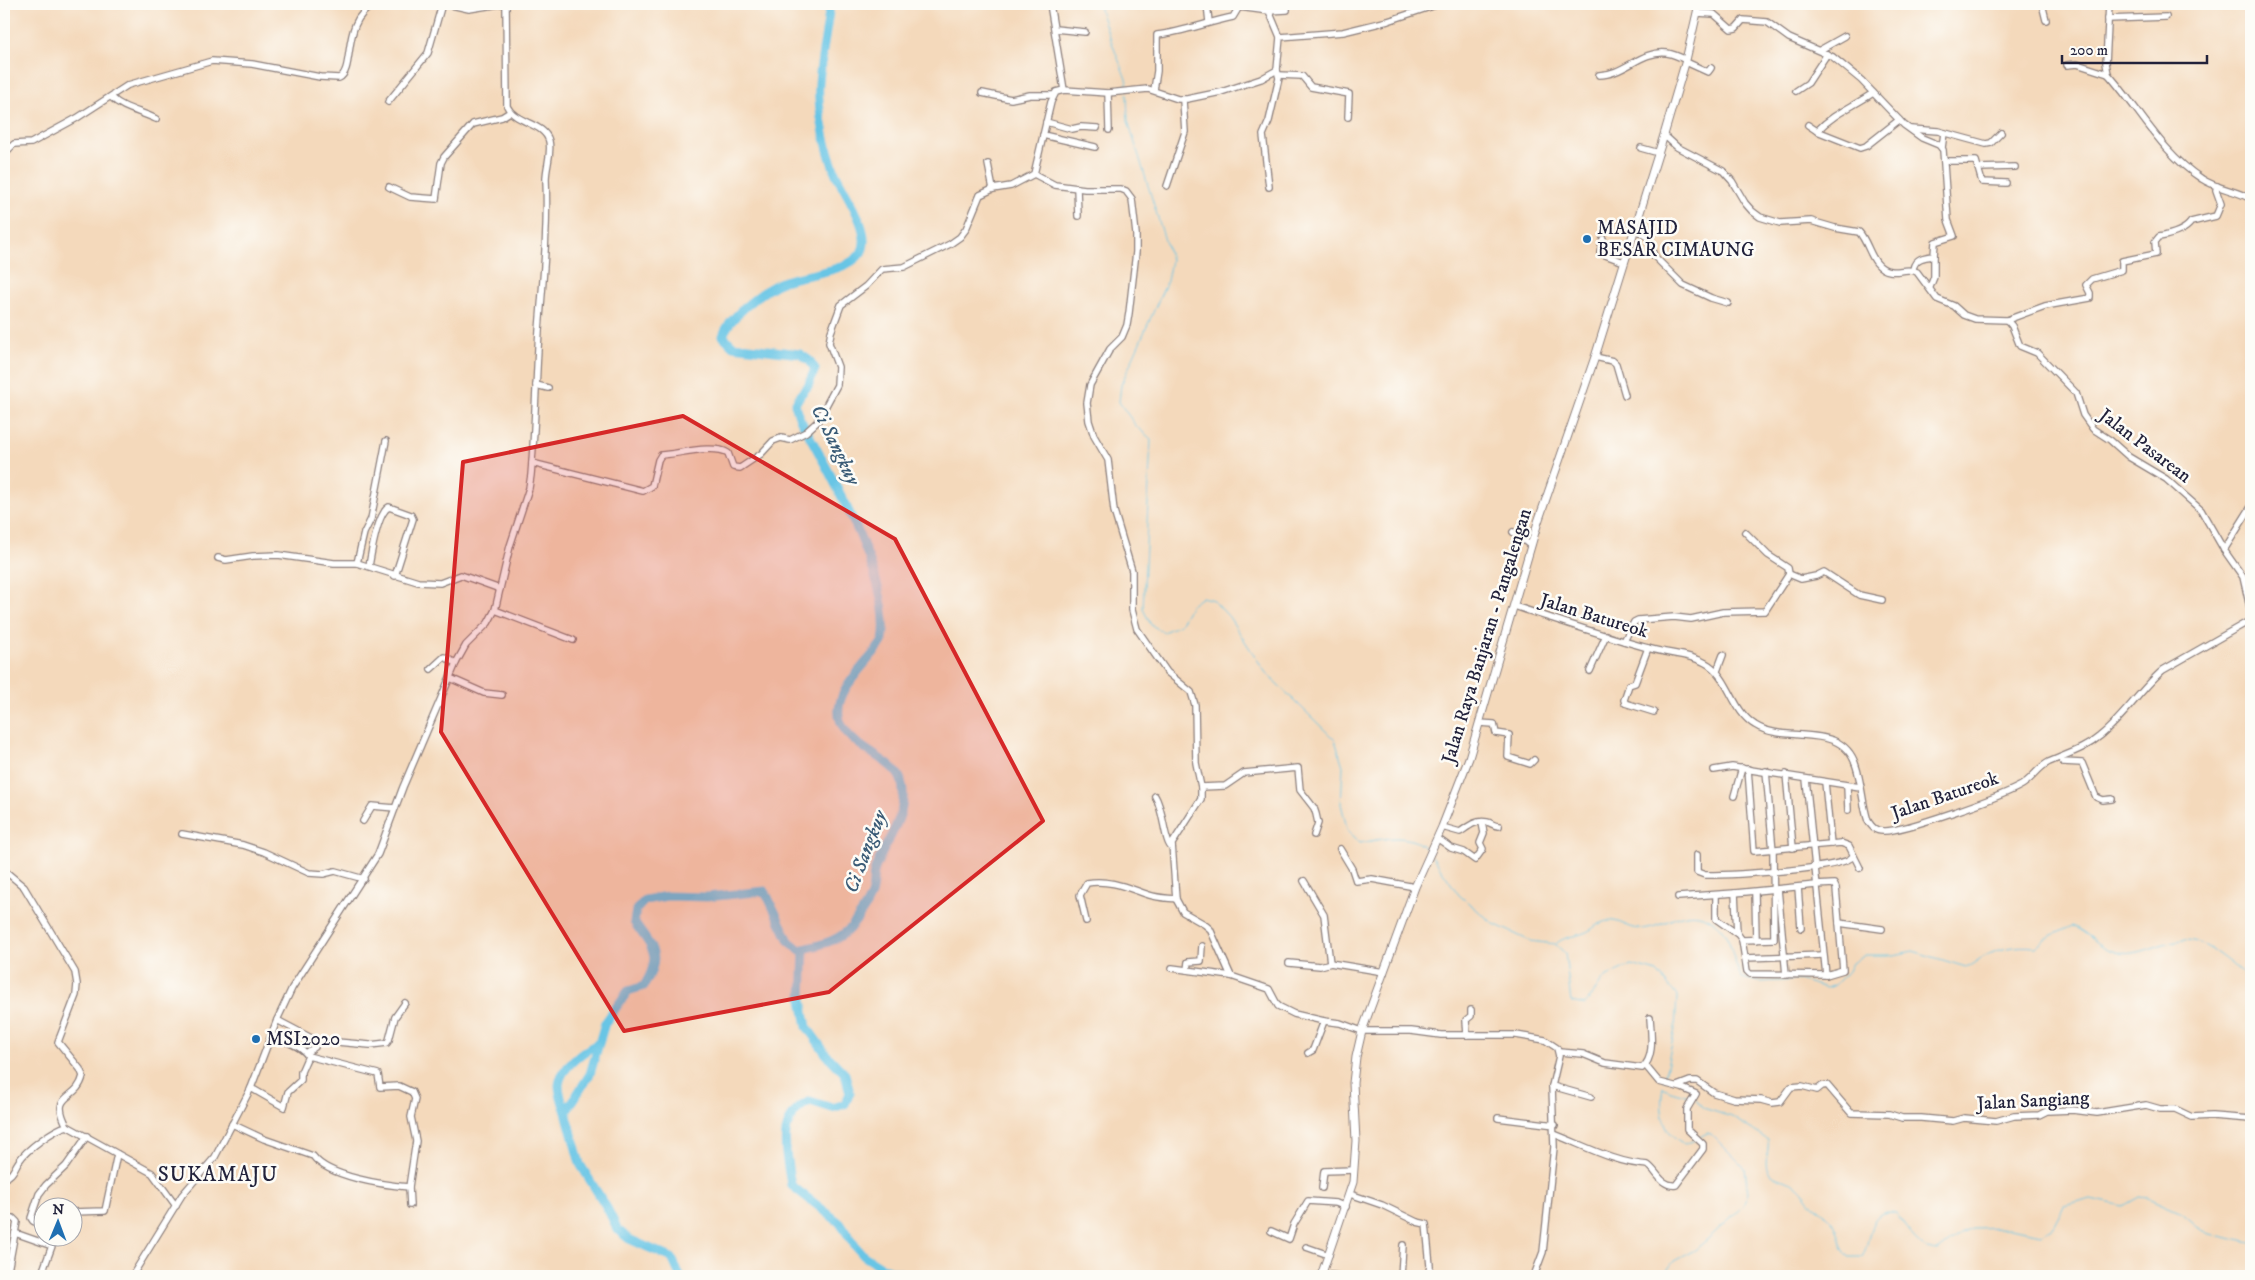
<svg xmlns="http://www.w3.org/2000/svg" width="2255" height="1280" viewBox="0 0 2255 1280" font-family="'IM FELL DW Pica',serif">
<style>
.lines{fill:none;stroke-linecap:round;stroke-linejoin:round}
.stream{stroke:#67c5e5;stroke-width:1}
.river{stroke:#67c5e5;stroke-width:9}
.minor-casing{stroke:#8b7e7b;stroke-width:8}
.major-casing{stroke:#8b7e7b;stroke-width:9}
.minor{stroke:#fff;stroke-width:5.5}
.major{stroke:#fff;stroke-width:7}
.marked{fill:#d62828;fill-opacity:0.2;stroke:#d62828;stroke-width:4;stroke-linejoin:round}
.poi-dot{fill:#1f6fb2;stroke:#fdfcf7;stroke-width:2}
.labels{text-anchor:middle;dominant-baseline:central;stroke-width:5;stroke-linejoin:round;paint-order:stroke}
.poi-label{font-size:19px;fill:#22223b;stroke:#fdfcf7;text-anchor:start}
.street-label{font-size:19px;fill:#22223b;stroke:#fdfcf7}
.water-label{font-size:20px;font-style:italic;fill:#3a5b76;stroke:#fdfcf7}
.quarter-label{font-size:21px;letter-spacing:1px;fill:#22223b;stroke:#fdfcf7}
</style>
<rect width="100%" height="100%" fill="#fdfcf7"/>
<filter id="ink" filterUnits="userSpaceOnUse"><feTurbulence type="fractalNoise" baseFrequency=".02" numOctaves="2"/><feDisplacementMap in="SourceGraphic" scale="10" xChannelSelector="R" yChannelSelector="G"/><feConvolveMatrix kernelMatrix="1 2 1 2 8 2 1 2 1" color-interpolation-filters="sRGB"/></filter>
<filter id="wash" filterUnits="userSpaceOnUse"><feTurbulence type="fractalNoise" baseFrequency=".0096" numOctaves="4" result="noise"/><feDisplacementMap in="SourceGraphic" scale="20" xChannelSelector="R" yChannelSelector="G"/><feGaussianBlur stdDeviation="1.12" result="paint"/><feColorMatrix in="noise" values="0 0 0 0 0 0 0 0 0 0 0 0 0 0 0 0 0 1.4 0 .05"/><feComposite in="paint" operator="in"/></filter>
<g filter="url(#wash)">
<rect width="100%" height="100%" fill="#f4d9bb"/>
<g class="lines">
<g class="stream">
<path d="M1099 4C1098 10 1123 70 1127 82V90"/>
<path d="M1127 94 1128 121 1171 260 1167 281 1121 385 1119 402 1136 426 1151 439 1143 609 1151 625 1164 632 1180 624 1191 605 1202 597 1213 600 1229 617 1266 673 1335 740 1343 766 1341 804 1348 832 1360 843C1382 839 1412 831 1428 851"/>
<polyline points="1432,856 1459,895 1494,924 1530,941 1555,944 1565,953 1571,1002 1585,1005 1605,977 1631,965 1657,972 1677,996 1675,1029 1664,1080"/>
<path d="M1556 944C1564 936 1574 937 1584 933 1593 930 1598 922 1608 921 1619 919 1628 929 1641 929 1669 927 1685 903 1713 921 1734 935 1730 959 1742 978L1760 982 1799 980 1826 988 1835 985 1848 971 1852 963 1865 955H1894L1913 951 1966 967C1973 965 1977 960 1983 957 2000 948 2016 945 2035 947L2045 939 2072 926C2087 932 2099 947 2115 952 2139 959 2161 940 2186 940 2207 940 2234 968 2251 979"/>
<polyline points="1663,1087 1671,1091 1692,1097"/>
<path d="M1663 1087C1659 1109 1662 1134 1685 1144L1695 1140"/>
<path d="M1696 1099 1703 1108 1732 1117 1768 1140C1770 1149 1763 1163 1768 1171 1775 1181 1789 1179 1798 1187 1804 1192 1808 1199 1813 1205 1819 1210 1826 1214 1831 1220 1841 1231 1838 1247 1849 1257H1862C1872 1240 1867 1206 1896 1213 1906 1228 1919 1250 1938 1251L1960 1234 1972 1229 2009 1228 2042 1234 2053 1227 2064 1206 2091 1199 2123 1206 2139 1197 2148 1198 2182 1213 2202 1230 2210 1234 2251 1243"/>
<polyline points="1666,1276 1668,1269 1674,1261 1695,1250 1710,1237 1743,1206 1748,1193 1745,1168 1711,1134 1707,1133 1700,1137"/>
</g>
<g class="river">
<path d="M804 949 802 1000 807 1027 826 1054 845 1074 850 1093 845 1104 832 1108 810 1101C775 1118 786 1153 791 1185L840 1223 856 1247 864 1256 883 1268 910 1276"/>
<path d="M566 1112C563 1104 559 1094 559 1085 560 1068 585 1050 599 1043"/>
<path d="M680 1276 672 1258 629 1239 618 1230 607 1208 580 1164 566 1112 590 1074 605 1023 628 991 644 986C663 954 652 949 634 922L636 910 645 900 667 896 707 897 765 891 789 941 800 950C819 945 838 942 851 927 858 919 868 904 871 895 874 886 872 877 875 869 886 840 911 813 901 780 893 758 848 748 840 720 833 696 858 672 872 655 876 650 881 645 883 640 894 584 828 469 800 419L795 404 801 394 808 386 815 369 810 361 800 354 733 346 723 336C729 317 765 288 784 281 805 274 848 272 861 253 874 232 843 191 835 172 826 148 817 109 819 83 821 57 827 30 830 4"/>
</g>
</g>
</g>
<g filter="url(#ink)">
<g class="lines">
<g class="minor-casing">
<g id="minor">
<polyline points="447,4 469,9 500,4"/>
<polyline points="1050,4 1064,90"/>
<polyline points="1207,4 1209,22"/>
<polyline points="2042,4 2046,20"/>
<path d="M2109 4 2106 63 2108 74C2139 108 2161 153 2202 179 2217 189 2236 190 2251 199"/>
<polyline points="1269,11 1287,10 1287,4"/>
<path d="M1697 13 1714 14 1731 29 1736 28 1743 20 1767 22 1789 38 1833 57 1861 80 1904 125 1922 138 1939 145 1943 150 1948 220 1954 236 1935 242 1934 256C1924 257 1915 258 1913 269"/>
<polyline points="2108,19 2166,17"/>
<polyline points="1055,29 1085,32"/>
<polyline points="1820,50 1845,36"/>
<polyline points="1686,62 1708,72 1711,68"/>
<polyline points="2067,65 2077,64 2108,74"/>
<polyline points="1279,75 1302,76 1311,87 1349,94 1348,117"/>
<path d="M1599 75C1624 75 1641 50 1667 53 1673 54 1680 57 1686 60"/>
<path d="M1154 90 1157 71V35C1183 32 1208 22 1233 17L1239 7 1269 11 1280 37"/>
<polyline points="1796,91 1808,83 1827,54"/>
<polyline points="982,93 1011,99 1030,95 1053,95"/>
<polyline points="1108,93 1109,130"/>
<path d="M111 97C123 109 140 111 156 119"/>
<polyline points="388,102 428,53 442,4"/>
<polyline points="1046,122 1072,129 1081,127 1097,128"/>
<polyline points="1808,125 1817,131 1860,148 1866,146 1899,120"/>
<polyline points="1911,129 1938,131 1986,144 1991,143 2001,133"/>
<path d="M1817 131C1833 114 1854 106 1873 93"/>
<polyline points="1043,135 1095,147"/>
<path d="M1664 135 1677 147 1723 171 1732 181 1745 203 1752 211 1760 217 1780 223 1811 221 1835 228 1859 232C1870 244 1871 268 1890 271 1899 273 1908 267 1917 272L1937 299 1954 306 1964 315 1975 319 2007 320 2012 326 2020 346 2037 353 2076 393 2083 415 2093 429 2110 440 2129 457 2166 479 2201 510 2224 550 2243 577 2251 612"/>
<polyline points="1641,148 1659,153"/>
<polyline points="1942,148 1944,133"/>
<path d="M4 154 14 144 31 143 77 118 128 85 212 61 252 64 320 77 339 78C356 70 340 20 375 4"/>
<polyline points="1944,161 1976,161 1982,182 2006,183"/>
<polyline points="988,164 993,189"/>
<polyline points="1978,168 2015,167"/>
<polyline points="1034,174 1055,185 1085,189 1121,189 1126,191 1132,199 1136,234 1136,252 1129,313 1127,325 1122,337 1110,349 1090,385 1087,403 1089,421 1094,436 1108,460 1114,511 1132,571 1132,610 1137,629 1167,672 1191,692 1195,705 1196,763 1201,787 1201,799 1172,844 1176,899 1183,912 1204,924 1210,929 1231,976 1269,989 1278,1006 1294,1014 1324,1021 1340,1023 1362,1031 1411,1031 1441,1035 1516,1035 1545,1040 1557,1048 1559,1056 1552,1086 1554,1147 1543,1252 1534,1276"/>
<polyline points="1167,186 1185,132 1183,100"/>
<polyline points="389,187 410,197 436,199 441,163 444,157 473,124 502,117 510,112"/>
<polyline points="1269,187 1263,135 1269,121 1279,78 1277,70"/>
<polyline points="1077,188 1078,216"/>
<polyline points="1635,229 1648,237 1654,256 1683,285 1711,298 1728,303"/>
<polyline points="1603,239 1600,253 1624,262"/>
<polyline points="1930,287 1934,277 1934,256"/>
<path d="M2007 320 2045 306 2090 298V293L2086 285 2092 279 2122 270V261L2156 254 2155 242 2159 237C2170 235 2185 231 2191 222L2216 216 2221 204 2216 190 2217 186"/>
<polyline points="1595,357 1613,361 1616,364 1625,395"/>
<polyline points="536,385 548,388"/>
<path d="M532 463 643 491 652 486 658 460 661 455C678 454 714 444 728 453L733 467 740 468 761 454 773 441 781 438 790 440 806 432 817 422 837 385 838 367 829 343 831 332 841 305 866 286 882 269 904 267 950 244 960 237 966 229 980 195 993 189 1011 186 1034 174 1051 102 1056 92 1064 90 1108 93 1148 89 1178 99H1187L1221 92 1261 79 1277 70 1280 37 1343 32 1388 21 1439 4"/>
<polyline points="1513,532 1531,546"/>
<polyline points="1745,532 1768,555 1788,568 1789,574"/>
<polyline points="2224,550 2251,507"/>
<polyline points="218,558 226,560 253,556 278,555 334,563 357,563 418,582 440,583 461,575 500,589"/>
<polyline points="357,563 364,533 371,519 386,441"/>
<path d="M369 566C371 554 378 512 389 507L411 515 413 519 395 576"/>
<path d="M1514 606C1558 620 1603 636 1648 648 1667 654 1693 654 1709 665 1730 680 1733 712 1755 725 1786 745 1842 720 1856 766 1862 784 1862 803 1868 821 1872 827 1875 831 1883 831 1903 832 2000 797 2020 786 2032 780 2037 768 2049 762 2067 754 2085 749 2100 736 2124 717 2140 690 2163 670L2251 620"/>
<polyline points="495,610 573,640"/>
<polyline points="1624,641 1634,622 1638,620 1674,617 1691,619 1723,612 1765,611 1789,574 1801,579 1816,576 1824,572 1859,595 1882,600"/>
<polyline points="1648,648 1635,683 1629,685 1624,700 1625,703 1654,712"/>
<polyline points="431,669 444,657 456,663"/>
<polyline points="1590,671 1606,635"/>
<polyline points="1717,671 1723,655"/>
<polyline points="450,678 484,693 502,695"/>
<polyline points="1479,723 1494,724 1496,733 1509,735 1508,757 1530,764 1534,760"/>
<polyline points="2060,758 2063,762 2082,763 2096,797 2103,800 2112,799"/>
<polyline points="1748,769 1754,851 1841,843 1849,846 1860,868"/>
<polyline points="1714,770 1732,767 1860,787"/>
<polyline points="1786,774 1793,848"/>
<polyline points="1806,779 1826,975"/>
<polyline points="1825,782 1831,844"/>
<polyline points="1847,786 1848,810"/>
<polyline points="1201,787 1225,786 1244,773 1298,768 1300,790 1314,808 1316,814 1318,823 1314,835"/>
<path d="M1155 796C1164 810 1164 843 1172 848"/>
<polyline points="1734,796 1742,768"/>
<polyline points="363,821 372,806 395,808"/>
<path d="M1442 827 1460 832C1469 826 1475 820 1487 822 1492 823 1493 826 1499 826"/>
<polyline points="182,834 243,845 264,852 309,873 323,874 335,871 364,879"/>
<polyline points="1437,838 1451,848 1464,852 1475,860 1483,849 1480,843 1484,833 1482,823"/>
<polyline points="1340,849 1352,869 1356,881 1372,879 1415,887"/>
<path d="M1697 855V872L1705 875C1726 875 1846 870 1853 856"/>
<path d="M4 870 24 887 75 972 77 984 76 995 58 1042 80 1069 83 1076C77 1102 49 1092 67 1126"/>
<polyline points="1304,881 1324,915 1330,963 1384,972"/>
<polygon points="1816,885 1834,884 1836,888 1843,970 1826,975 1750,974 1747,971 1742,940 1737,933 1735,893"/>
<polyline points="1798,887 1801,928"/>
<polyline points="1778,889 1786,975"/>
<polyline points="1755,892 1756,940"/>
<polyline points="1716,896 1716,919 1736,933"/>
<polyline points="1678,897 1735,893"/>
<path d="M1086 921 1080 895 1087 883C1110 879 1128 888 1149 895 1158 898 1167 898 1176 899"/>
<polyline points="1839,923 1882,929"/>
<polyline points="1742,940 1774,939 1773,851 1766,771"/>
<polyline points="1745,958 1823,955"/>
<polyline points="1289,963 1320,966 1331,963"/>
<polyline points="1172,968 1231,976"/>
<polyline points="1187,970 1188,962 1201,961 1202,946"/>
<polyline points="277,1020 315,1040 370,1045 387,1043 389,1040 395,1017 405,1003"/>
<polyline points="1467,1035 1466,1020 1471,1016 1471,1010"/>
<path d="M272 1036C283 1040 302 1046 308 1056L378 1074 380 1087 399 1086 412 1092 415 1099 411 1117 416 1141 409 1187 410 1205"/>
<path d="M1559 1052 1583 1054 1605 1063 1642 1068C1655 1058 1651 1034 1650 1018"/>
<polyline points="306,1053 315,1047 317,1041"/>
<polyline points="1308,1053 1313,1050 1324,1021"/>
<polyline points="1552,1086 1591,1097"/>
<polyline points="1677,1086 1690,1081 1697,1081 1714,1093 1734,1099 1761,1100 1772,1103 1780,1102 1791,1087 1802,1086 1817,1090 1822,1086 1827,1085 1851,1113 1889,1114 1902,1118 1921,1118 1953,1121 1964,1118 1996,1121 2014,1116 2039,1115 2047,1111 2073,1110 2097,1113 2146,1105 2160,1109 2175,1109 2192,1117 2212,1116 2251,1119"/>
<polyline points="251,1088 284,1107 288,1092 301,1080 301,1072 308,1056"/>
<polyline points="1498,1118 1555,1125"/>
<path d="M232 1124 264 1139 313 1156C328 1177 384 1185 409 1187"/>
<path d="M1554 1134C1585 1146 1615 1163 1648 1165 1657 1171 1661 1187 1676 1185L1703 1149V1144L1687 1129V1109L1696 1094 1682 1088 1659 1082 1645 1065"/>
<path d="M4 1178C13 1176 14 1168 19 1161 26 1150 54 1129 67 1126L152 1173 176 1206"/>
<polyline points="1322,1188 1324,1171 1354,1170"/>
<polyline points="1350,1194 1382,1205 1417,1222 1426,1224 1430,1266 1428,1276"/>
<polyline points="72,1212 105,1211 117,1154"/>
<polyline points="4,1219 13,1218 17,1222 7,1276"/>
<polyline points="42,1225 33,1221 31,1218 39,1194 46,1185 66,1166 87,1136"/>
<polyline points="1271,1231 1289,1239 1294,1224 1308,1201 1336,1203 1346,1207"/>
<polyline points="15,1233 52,1246 41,1276"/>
<polyline points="1306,1247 1329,1255"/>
<polyline points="1322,1274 1339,1276"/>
<path d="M132 1276 182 1195 215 1157 251 1088 277 1020 292 988 378 854 403 787 456 663 466 645 488 623 495 610 510 546 529 488 531 475C535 427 536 379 539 331 543 280 548 230 546 179 546 166 552 154 549 141 544 122 515 124 507 106L506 4"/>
<polyline points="1401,1276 1403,1245"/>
</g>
</g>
<g class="major-casing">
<polyline id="major" points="1321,1276 1353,1182 1356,1141 1353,1083 1356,1057 1362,1031 1415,887 1442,827 1469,758 1538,522 1595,357 1664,135 1686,60 1699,4"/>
</g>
<use href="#minor" class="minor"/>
<use href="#major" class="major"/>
</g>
</g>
<path class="marked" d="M683 416 895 539 1043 821 829 992 624 1031 441 732 463 462Z"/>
<g class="poi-dot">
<circle cx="1587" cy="239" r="5"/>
<circle cx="256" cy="1039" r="5"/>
</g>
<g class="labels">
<g class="poi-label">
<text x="1597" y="228">MASAJID<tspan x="1597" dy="22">BESAR CIMAUNG</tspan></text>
<text x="266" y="1039">MSI2020</text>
</g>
<g class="street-label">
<text transform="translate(2145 446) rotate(37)">Jalan Pasarean</text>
<text transform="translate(1594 616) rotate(17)">Jalan Batureok</text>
<text transform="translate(1487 636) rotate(-73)">Jalan Raya Banjaran - Pangalengan</text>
<text transform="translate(1945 796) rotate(-19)">Jalan Batureok</text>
<text transform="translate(2033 1101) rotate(-3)">Jalan Sangiang</text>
</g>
<g class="water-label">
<text transform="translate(835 445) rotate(64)">Ci Sangkuy</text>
<text transform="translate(866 852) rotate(-69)">Ci Sangkuy</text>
</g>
<g class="quarter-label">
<text x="218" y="1175">SUKAMAJU</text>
</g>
</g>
<rect width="2255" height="1280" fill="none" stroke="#fdfcf7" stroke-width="20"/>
<g transform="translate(58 1222) rotate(1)"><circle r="24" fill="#fdfcf7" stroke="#a5a5ac"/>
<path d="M0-4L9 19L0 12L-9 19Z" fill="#1f6fb2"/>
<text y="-8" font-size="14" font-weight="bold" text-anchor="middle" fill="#22223b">N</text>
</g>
<path d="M2062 55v8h145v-8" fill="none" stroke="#22223b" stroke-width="2.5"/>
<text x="2070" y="55" font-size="15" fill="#22223b" stroke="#fdfcf7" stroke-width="4" paint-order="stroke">200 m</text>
</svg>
